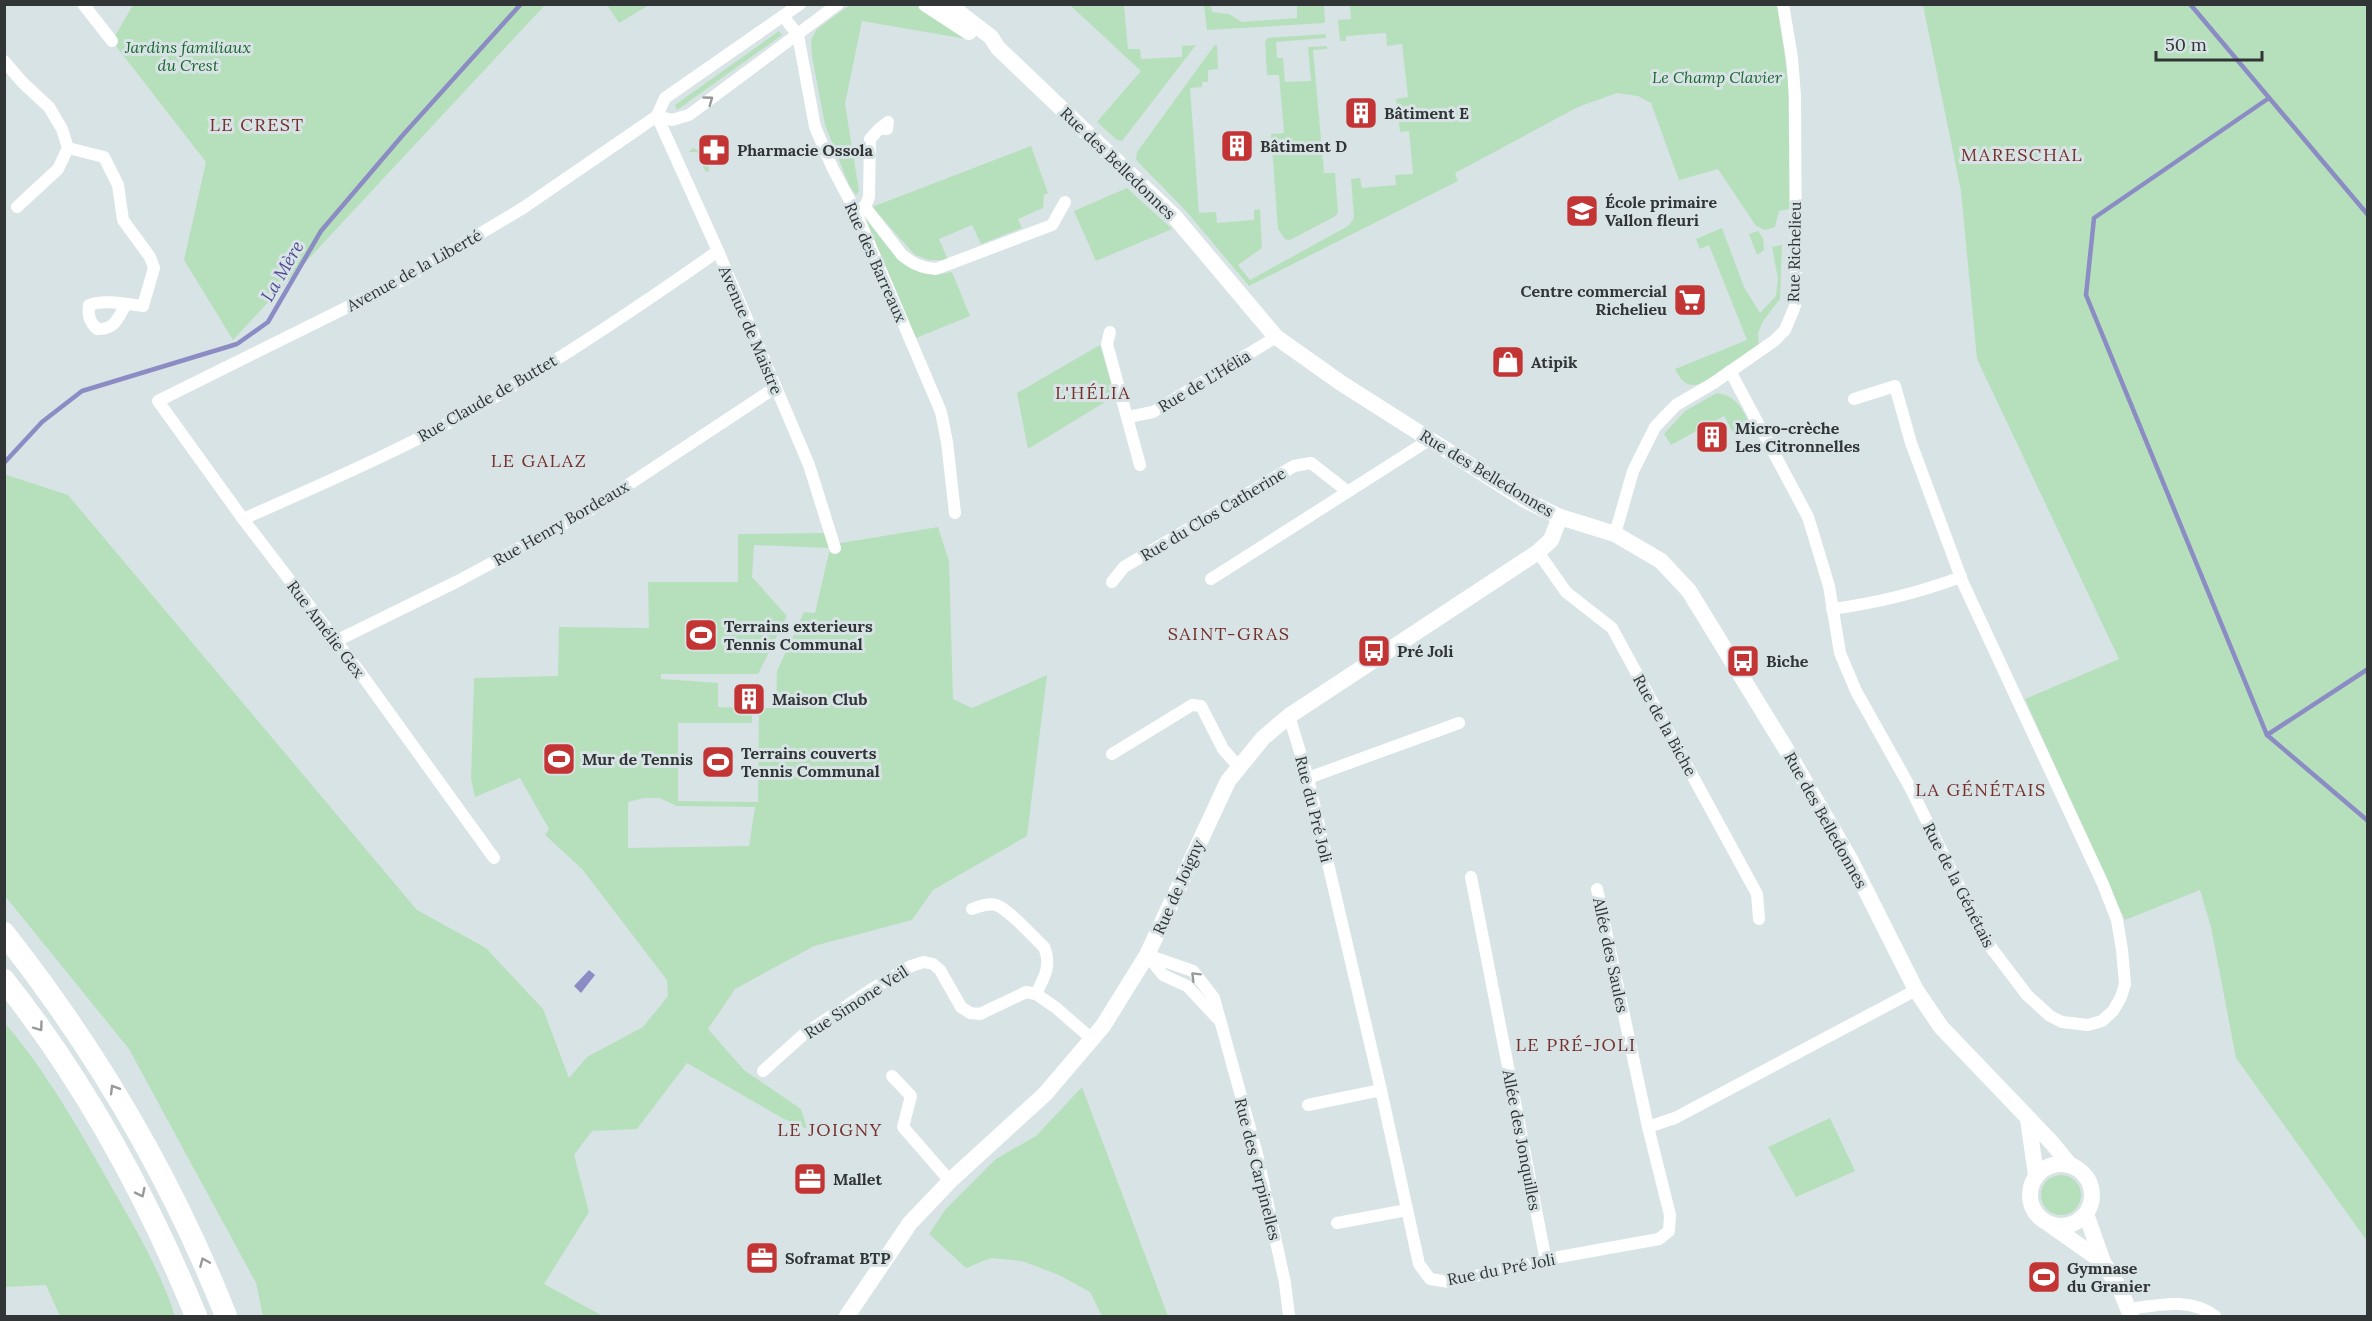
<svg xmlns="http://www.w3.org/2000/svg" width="2372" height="1321" viewBox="0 0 2372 1321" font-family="Lora,serif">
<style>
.green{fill:#b6e0bb;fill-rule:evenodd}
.water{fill:#8c8cc5}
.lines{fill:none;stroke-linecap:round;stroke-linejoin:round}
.stream{stroke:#8c8cc5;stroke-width:4.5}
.minor{stroke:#fff;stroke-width:12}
.secondary{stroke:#fff;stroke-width:16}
.motorway{stroke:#fff;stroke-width:22}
.oneway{stroke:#989a9a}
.labels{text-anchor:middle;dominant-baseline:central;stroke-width:6;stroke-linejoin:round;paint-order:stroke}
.park-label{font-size:16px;font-style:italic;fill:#1a672f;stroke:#d8e3e6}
.poi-label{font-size:16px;font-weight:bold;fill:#313536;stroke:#d8e3e6;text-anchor:start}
.street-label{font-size:16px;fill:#313536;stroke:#d8e3e6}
.neighbourhood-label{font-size:18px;letter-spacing:1.5px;fill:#76302c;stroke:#d8e3e6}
.water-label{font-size:18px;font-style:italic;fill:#514c94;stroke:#d8e3e6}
</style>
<rect width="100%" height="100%" fill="#d8e3e6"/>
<g class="green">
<polygon points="917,4 972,40 862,21 845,104 859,191 856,195 849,185 825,125 812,56 811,40 817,29 850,5"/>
<polygon points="133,5 545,5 233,340 184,260 206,162 112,41"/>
<polygon points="607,5 649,5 619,23"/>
<polygon points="1070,5 1124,5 1128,49 1140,49 1141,59 1182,57 1182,46 1196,45 1122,141 1117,140 1097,122 1141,71"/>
<polygon points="1204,5 1211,5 1212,12 1229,14 1242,22 1297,18 1297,5 1324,5 1325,23 1207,30"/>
<polygon points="1350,5 1777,5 1788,78 1790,209 1779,211 1775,227 1765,230 1756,226 1718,169 1679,180 1651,103 1638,96 1617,93 1578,107 1455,173 1458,181 1249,286 1187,212 1138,162 1136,159 1137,152 1214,46 1217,45 1218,69 1208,70 1208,82 1202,82 1202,87 1190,88 1199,213 1216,212 1217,223 1254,220 1254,210 1260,209 1262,248 1238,265 1250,280 1348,226 1353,220 1354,215 1351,179 1360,178 1362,188 1396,185 1395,175 1413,174 1409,131 1400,132 1396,99 1408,97 1402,44 1387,46 1386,33 1346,36 1346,41 1340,41 1338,20 1351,19"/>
<polygon points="1923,5 2367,5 2367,1241 2236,1058 2211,927 2200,890 2125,920 2025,699 2119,659 1977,359 1961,191"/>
<polygon points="779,31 782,35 677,110 675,105"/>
<polygon points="1326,34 1326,38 1276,42 1277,58 1283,58 1285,82 1311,81 1308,47 1327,46 1327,49 1313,50 1324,173 1335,173 1338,213 1334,217 1290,240 1285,239 1278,229 1271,134 1284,133 1279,75 1267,75 1265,42 1268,38"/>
<polygon points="1031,146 1048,193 1044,195 1043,208 1018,219 1022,228 981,244 972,225 939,239 948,260 929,260 915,255 872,207"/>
<polygon points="693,148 706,154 709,160 709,172 705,171 697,152 689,152"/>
<polygon points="1127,188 1172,229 1096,261 1074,211"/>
<path d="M865 218C890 249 907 282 952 272L970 316 916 338Z"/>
<path d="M1722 228 1744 287 1760 313 1776 296 1778 279 1772 247 1782 245 1780 299 1763 321 1758 333 1759 347 1700 384C1686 388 1681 380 1675 369L1747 340 1709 245 1700 249 1696 239Z"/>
<polygon points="1758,231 1763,238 1764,250 1757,255 1749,234"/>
<polygon points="1100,345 1115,396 1028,449 1017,393"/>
<path d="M1717 393C1736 396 1741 407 1750 424L1734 434 1724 416 1671 445 1664 434 1685 411Z"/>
<path d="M4 474 68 495 417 910 486 948 543 1009 569 1078 587 1057 643 1027 668 996 667 980 582 869 545 835 549 829 520 778 475 797 471 779 474 678 558 676 559 627 649 628 648 582H738V534L831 533 835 544 938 527 949 561 953 699 972 708 1047 675 1027 836 933 890 912 920 814 946 735 989 708 1029 744 1070 801 1109 807 1129 782 1118 687 1063 637 1129 592 1131 574 1155 589 1212 544 1284 603 1316H263L256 1283 129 1049 5 896ZM754 545 830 548 815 613 804 612 777 671 776 708H759L758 802 678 801V723H752V708L718 707V683L661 679V674H758L787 616 752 577ZM644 798H659L677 806 755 807 749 846 628 848V802Z"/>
<path d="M4 1022C46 1071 79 1129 111 1186 135 1228 160 1270 175 1316H60L46 1285 5 1287Z"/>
<polygon points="1082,1087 1168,1316 1102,1316 1090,1292 1059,1275 1022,1261 991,1258 966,1268 929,1234 945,1210 996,1159 1036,1136"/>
<polygon points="1830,1118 1855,1171 1796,1197 1768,1147"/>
<circle cx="2061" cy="1195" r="20"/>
</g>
<polygon class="water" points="589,970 595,975 581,993 574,986"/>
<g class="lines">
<g class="stream">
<polyline points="2190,4 2368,215"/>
<polyline points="2269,98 2094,218 2086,295 2267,735 2368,821"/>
<polyline points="4,463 42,422 82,391 237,344 268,322 321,231 402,136 521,4"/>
<polyline points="2267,735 2368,669"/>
</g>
<g class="minor">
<polyline points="83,4 112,41"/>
<polyline points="783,16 798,35 815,127 833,169 855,210 941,412 947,442 955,513"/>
<path d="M4 61 23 83 49 107 62 129 68 148 104 157 118 185 123 220 150 257 154 268 143 306C126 304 105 299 89 305 88 316 89 321 97 329 115 330 118 318 126 304"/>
<polyline points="657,116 718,251 809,465 835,548"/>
<polyline points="657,116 672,120 689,115 838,4"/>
<polyline points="17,207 58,169 68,148"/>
<polyline points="865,207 869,197 870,139 879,129 888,122 887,129 879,129"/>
<path d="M855 210 865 207 902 255C913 264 922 268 936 269L1052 225 1065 202"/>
<polyline points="1110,332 1107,344 1140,465"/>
<polyline points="1730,371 1808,517 1829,586 1840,653 1856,691 1911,789 1986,941 2027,995 2050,1016 2062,1022 2088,1025 2102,1021 2113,1011 2121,997 2125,984 2122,950 2117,920 2103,884 1963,583 1911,443 1895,386 1854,399"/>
<polyline points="1128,417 1153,412 1276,337"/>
<path d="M243 519C327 482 413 445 493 398 570 353 644 303 718 251"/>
<polyline points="1615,534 1633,471 1655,427 1676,405 1712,384 1774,341 1785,330 1795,306 1796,276 1795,96 1792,58 1783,4"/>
<polyline points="1538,552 1566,592 1612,628 1757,894 1759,919"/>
<polyline points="1211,579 1429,440"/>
<polyline points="1112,582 1124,567 1294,466 1311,463 1347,491"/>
<path d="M1832 609C1877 603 1918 593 1961 577"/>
<polyline points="336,641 458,581 590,510 776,387"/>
<polyline points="1289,716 1308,778 1381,1090 1419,1264 1430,1279 1449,1282 1559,1257 1659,1239 1669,1231 1670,1215 1648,1127 1675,1118 1916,990"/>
<polyline points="1112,754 1192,705 1201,706 1223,749 1238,766"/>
<polyline points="1308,778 1459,723"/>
<polyline points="494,858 359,671 243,519 158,401 406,278 523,208 657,116 665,98 800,4"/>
<polyline points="1471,877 1546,1261"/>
<polyline points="1597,889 1648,1127"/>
<path d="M972 909C980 906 988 903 996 905 1010 910 1033 937 1044 947 1052 965 1044 978 1036 994"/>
<polyline points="1147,955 1193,971 1214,998 1257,1154 1285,1283 1289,1316"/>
<polyline points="1147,955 1163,975 1187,986 1218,1019"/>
<polyline points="763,1071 804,1034 872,989 911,966 924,962 933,964 940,970 961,1007 970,1013 980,1014 1026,992 1036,994 1055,1007 1092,1039"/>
<polyline points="892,1076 911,1096 903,1127 950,1181"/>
<polyline points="1308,1105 1381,1090"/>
<polyline points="1337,1223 1407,1210"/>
<path d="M2129 1309C2158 1305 2190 1297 2215 1316"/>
</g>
<g class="secondary">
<polyline points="926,4 969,32"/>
<polyline points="948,4 991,37 998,48 1174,216 1276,337 1341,383 1525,500 1560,517 1615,534 1661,561 1689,591 1786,749 1851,861 1916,990 1941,1027 2052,1143 2070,1165"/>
<polyline points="2028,1119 2036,1175"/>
<circle cx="2061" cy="1195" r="31"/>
<polyline points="2086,1214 2103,1262 2120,1289 2131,1316"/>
<polyline points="2049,1224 2103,1262"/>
<polyline points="847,1316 910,1223 952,1179 1045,1094 1103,1026 1147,955 1228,781 1263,738 1289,716 1538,552 1551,540 1560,517"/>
</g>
<g class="motorway">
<path d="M4 933C97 1051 171 1177 226 1316"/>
<path d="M4 980C85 1082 147 1196 196 1316"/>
</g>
</g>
<defs><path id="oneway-chevron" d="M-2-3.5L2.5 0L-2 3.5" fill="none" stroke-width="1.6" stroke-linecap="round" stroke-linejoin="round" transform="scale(1.5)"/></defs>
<g class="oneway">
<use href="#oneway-chevron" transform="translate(709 100) rotate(-36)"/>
<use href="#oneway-chevron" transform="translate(1195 976) rotate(-135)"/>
<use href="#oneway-chevron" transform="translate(39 1027) rotate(54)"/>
<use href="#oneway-chevron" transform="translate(114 1089) rotate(-121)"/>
<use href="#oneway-chevron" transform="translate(141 1193) rotate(64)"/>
<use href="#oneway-chevron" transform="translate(204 1262) rotate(-113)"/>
</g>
<defs>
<g id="building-square" transform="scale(1.725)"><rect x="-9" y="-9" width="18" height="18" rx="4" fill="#c33435" stroke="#d8e3e6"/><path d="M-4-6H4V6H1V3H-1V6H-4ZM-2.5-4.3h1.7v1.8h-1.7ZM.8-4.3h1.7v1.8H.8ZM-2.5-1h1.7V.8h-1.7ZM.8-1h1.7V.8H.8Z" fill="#fff"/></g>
<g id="pharmacy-square" transform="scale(1.725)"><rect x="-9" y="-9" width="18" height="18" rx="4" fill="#c33435" stroke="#d8e3e6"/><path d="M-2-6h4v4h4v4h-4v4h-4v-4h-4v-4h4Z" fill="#fff"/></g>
<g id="school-square" transform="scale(1.725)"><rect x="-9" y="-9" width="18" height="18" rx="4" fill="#c33435" stroke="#d8e3e6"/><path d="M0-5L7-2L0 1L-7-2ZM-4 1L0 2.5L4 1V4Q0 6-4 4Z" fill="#fff"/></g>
<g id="supermarket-square" transform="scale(1.725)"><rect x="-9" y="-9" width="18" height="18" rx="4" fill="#c33435" stroke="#d8e3e6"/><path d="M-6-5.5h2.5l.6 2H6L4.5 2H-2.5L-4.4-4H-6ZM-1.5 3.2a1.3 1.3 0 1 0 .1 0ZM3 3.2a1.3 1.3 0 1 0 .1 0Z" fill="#fff"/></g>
<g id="shop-square" transform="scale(1.725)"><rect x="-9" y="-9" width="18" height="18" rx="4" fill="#c33435" stroke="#d8e3e6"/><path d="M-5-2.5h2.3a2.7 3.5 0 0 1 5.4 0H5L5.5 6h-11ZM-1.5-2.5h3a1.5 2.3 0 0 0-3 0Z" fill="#fff"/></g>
<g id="stadium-square" transform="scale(1.725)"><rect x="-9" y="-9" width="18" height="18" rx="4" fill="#c33435" stroke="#d8e3e6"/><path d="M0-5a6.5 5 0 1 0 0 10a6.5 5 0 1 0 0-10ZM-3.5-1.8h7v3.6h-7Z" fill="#fff"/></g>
<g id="bus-square" transform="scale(1.725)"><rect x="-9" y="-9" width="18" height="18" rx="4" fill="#c33435" stroke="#d8e3e6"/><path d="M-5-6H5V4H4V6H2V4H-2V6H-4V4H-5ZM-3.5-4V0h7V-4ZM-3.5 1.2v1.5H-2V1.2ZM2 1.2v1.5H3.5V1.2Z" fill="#fff"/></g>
<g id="office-square" transform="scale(1.725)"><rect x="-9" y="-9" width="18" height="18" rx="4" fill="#c33435" stroke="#d8e3e6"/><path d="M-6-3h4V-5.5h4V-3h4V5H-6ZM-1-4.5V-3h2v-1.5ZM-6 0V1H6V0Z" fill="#fff"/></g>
</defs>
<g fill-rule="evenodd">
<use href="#building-square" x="1361" y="113"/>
<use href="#building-square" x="1237" y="146"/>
<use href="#pharmacy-square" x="714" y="150"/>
<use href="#school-square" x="1582" y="211"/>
<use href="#supermarket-square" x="1690" y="300"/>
<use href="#shop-square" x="1508" y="362"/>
<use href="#building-square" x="1712" y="437"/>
<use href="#stadium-square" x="701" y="635"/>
<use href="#bus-square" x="1374" y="651"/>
<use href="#bus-square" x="1743" y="661"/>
<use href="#building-square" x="749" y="699"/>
<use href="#stadium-square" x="559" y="759"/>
<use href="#stadium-square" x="718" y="762"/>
<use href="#office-square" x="810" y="1179"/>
<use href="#office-square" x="762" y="1258"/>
<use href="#stadium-square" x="2044" y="1277"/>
</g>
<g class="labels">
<g class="park-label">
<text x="188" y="47">Jardins familiaux<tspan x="188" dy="18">du Crest</tspan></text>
<text x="1717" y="77">Le Champ Clavier</text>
</g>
<g class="poi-label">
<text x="1384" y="113">Bâtiment E</text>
<text x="1260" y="146">Bâtiment D</text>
<text x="737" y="150">Pharmacie Ossola</text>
<text x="1605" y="202">École primaire<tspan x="1605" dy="18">Vallon fleuri</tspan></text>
<text x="1667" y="291" text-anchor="end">Centre commercial<tspan x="1667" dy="18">Richelieu</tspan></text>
<text x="1531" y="362">Atipik</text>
<text x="1735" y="428">Micro-crèche<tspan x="1735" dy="18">Les Citronnelles</tspan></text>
<text x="724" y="626">Terrains exterieurs<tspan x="724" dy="18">Tennis Communal</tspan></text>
<text x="1397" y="651">Pré Joli</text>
<text x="1766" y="661">Biche</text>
<text x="772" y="699">Maison Club</text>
<text x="741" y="753">Terrains couverts<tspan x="741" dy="18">Tennis Communal</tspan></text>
<text x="582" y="759">Mur de Tennis</text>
<text x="833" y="1179">Mallet</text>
<text x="785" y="1258">Soframat BTP</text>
<text x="2067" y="1268">Gymnase<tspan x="2067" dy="18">du Granier</tspan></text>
</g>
<g class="street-label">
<text transform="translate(1118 163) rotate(44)">Rue des Belledonnes</text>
<text transform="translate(1794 252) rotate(-89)">Rue Richelieu</text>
<text transform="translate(876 262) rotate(66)">Rue des Barreaux</text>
<text transform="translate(414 270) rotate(-29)">Avenue de la Liberté</text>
<text transform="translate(751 330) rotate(67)">Avenue de Maistre</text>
<text transform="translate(1204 381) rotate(-31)">Rue de L'Hélia</text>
<text transform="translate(487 398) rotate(-30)">Rue Claude de Buttet</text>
<text transform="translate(1487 473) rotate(31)">Rue des Belledonnes</text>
<text transform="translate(1213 514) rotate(-31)">Rue du Clos Catherine</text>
<text transform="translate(561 523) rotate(-30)">Rue Henry Bordeaux</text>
<text transform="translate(326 629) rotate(53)">Rue Amélie Gex</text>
<text transform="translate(1665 725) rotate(61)">Rue de la Biche</text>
<text transform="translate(1314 809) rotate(76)">Rue du Pré Joli</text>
<text transform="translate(1826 820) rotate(61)">Rue des Belledonnes</text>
<text transform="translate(1959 885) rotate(63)">Rue de la Génétais</text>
<text transform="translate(1178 887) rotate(-66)">Rue de Joigny</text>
<text transform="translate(1611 955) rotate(78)">Allée des Saules</text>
<text transform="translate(856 1002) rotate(-33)">Rue Simone Veil</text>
<text transform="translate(1522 1140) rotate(79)">Allée des Jonquilles</text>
<text transform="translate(1258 1169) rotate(76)">Rue des Carpinelles</text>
<text transform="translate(1501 1269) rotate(-11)">Rue du Pré Joli</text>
</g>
<g class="neighbourhood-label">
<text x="257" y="124">LE CREST</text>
<text x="2022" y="154">MARESCHAL</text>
<text x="1093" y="392">L'HÉLIA</text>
<text x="539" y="460">LE GALAZ</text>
<text x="1229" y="633">SAINT-GRAS</text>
<text x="1981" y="789">LA GÉNÉTAIS</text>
<text x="1576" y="1044">LE PRÉ-JOLI</text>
<text x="830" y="1129">LE JOIGNY</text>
</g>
<g class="water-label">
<text transform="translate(282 271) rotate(-60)">La Mère</text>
</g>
</g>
<rect width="2372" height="1321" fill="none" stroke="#313536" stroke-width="12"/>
<path d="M2156 51v9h106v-9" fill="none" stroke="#313536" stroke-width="3"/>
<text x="2165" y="51" font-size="18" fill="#313536" stroke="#d8e3e6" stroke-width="4.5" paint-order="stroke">50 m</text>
</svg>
